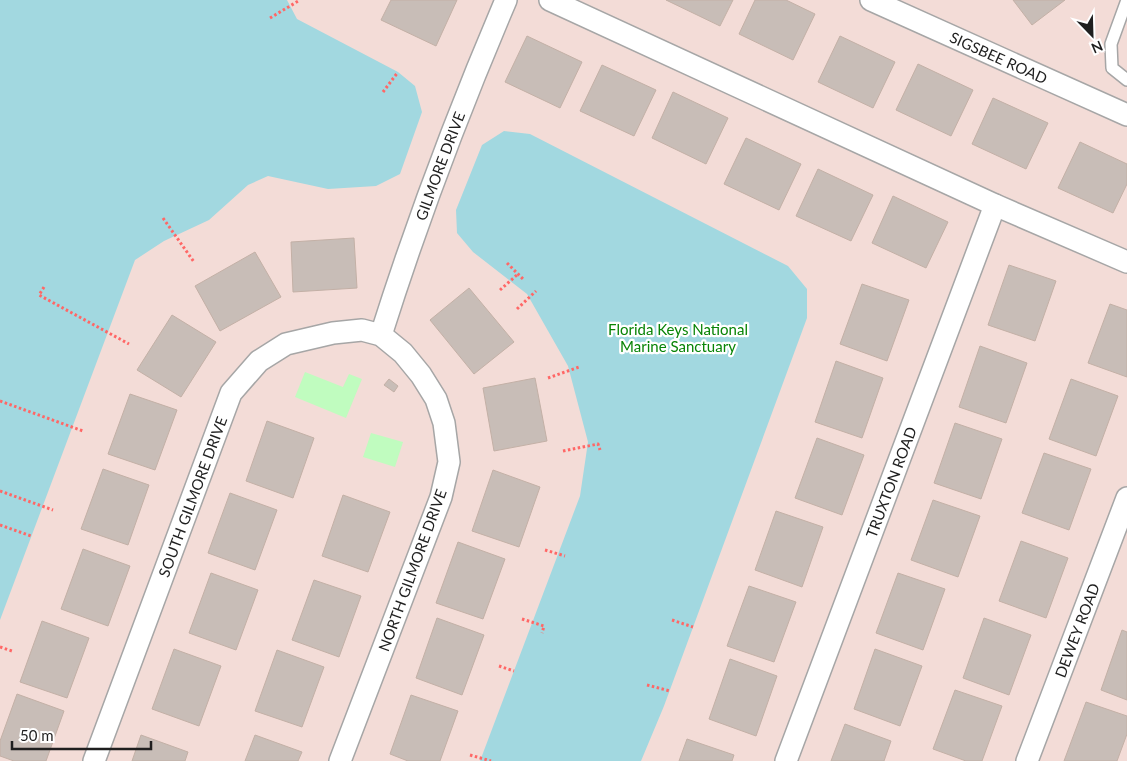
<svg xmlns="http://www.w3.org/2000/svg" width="1127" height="761" viewBox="0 0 1127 761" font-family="Lato,sans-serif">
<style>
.military{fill:#f3dcd7}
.park{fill:#c0fcbf}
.water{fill:#a2d8e0}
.building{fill:#c8bdb7;stroke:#c3b0a6}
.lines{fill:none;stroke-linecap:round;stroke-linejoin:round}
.lane-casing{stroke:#a6a6a6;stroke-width:14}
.street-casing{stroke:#a6a6a6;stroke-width:24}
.path{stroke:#ff6766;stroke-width:3;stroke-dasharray:2.5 2.5;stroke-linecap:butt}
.lane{stroke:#fff;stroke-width:11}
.street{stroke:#fff;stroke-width:21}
.labels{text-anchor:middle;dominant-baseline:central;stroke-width:4.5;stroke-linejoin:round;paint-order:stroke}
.street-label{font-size:15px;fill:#1f1f1f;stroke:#fff}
.park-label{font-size:15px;fill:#088406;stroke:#fff}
</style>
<rect width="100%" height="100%" fill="#f0ebe4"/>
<rect class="military" x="0" y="0" width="1127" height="761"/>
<g class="park">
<polygon points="305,372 343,387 349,374 362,379 346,418 295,397"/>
<polygon points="371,433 403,442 395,467 363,457"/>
</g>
<g class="water">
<polygon points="0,0 287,0 297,19 398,72 415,86 422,112 400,174 376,186 328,189 268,176 248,185 209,220 164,241 135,260 0,620"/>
<polygon points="504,131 530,134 788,266 807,289 807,318 664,706 641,761 480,761 580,496 588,442 568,366 527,294 473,252 457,233 456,210 482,145"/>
</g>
<g class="building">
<polygon points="391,0 457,0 436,46 381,20"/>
<polygon points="666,0 733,0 720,26"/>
<polygon points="755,0 786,0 815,14 793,60 739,34"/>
<polygon points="1013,0 1065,0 1032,25"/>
<polygon points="527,36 582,62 560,108 505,82"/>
<polygon points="840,36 895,62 873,108 818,82"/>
<polygon points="918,64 973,90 951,136 896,110"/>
<polygon points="602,65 656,90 634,136 580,111"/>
<polygon points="673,92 728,118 706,164 652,138"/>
<polygon points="993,98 1048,123 1026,169 972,144"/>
<polygon points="746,138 801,164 779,210 724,184"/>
<polygon points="1080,142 1127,164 1127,184 1113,213 1058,188"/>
<polygon points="818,169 873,195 851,241 796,216"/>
<polygon points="893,196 948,222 926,268 872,243"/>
<polygon points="354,238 357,288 293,292 291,242"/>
<polygon points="255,252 281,297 220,331 195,286"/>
<polygon points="1009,265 1056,281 1035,341 988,325"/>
<polygon points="862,284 909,300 887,361 840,344"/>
<polygon points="469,288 514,342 474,374 430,320"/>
<polygon points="1110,304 1127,310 1127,377 1088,363"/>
<polygon points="172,315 216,342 181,397 137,370"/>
<polygon points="980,346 1027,363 1006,423 959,407"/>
<polygon points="836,361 883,378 862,438 815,422"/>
<polygon points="535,378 547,441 494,451 483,388"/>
<polygon points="389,379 398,386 394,392 384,385"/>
<polygon points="1071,379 1118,396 1096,456 1049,439"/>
<polygon points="130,394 177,410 155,470 108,454"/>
<polygon points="267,421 314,438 293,498 246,481"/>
<polygon points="955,423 1002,439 981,499 934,483"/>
<polygon points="817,438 864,455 842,515 795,498"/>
<polygon points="1044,453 1091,469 1069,530 1022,513"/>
<polygon points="103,469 149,485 128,545 81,529"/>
<polygon points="493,470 540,487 519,547 472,531"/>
<polygon points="230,493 277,510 255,570 208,553"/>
<polygon points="343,495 390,512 368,572 322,556"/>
<polygon points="933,500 980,516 958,577 911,560"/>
<polygon points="776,511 823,527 802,587 755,570"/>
<polygon points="1021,541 1068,558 1046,618 999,601"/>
<polygon points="458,542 505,559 483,619 436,603"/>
<polygon points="83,549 130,566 108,626 61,609"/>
<polygon points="211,573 258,590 236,650 189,633"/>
<polygon points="898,573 945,589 923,650 876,633"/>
<polygon points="314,580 361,596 339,657 292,640"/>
<polygon points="749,586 796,602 774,662 727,646"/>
<polygon points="437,618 484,635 462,695 416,678"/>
<polygon points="984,618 1031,635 1009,695 963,678"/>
<polygon points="42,621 89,638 67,698 20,682"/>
<polygon points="1122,630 1127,632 1127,700 1101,690"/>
<polygon points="174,649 221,666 199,726 152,709"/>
<polygon points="875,649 922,666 900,726 854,709"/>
<polygon points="277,650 324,667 302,727 255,711"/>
<polygon points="730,659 777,676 756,736 709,719"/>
<polygon points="955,690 1002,706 982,761 966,761 933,749"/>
<polygon points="17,694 64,711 46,761 14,761 0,756 0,741"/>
<polygon points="411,695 458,711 440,761 408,761 390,754"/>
<polygon points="1086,702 1127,716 1127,734 1117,761 1064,761"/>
<polygon points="845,724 891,741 884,761 831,761"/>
<polygon points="141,735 188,752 185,761 132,761"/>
<polygon points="255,735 302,752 298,761 245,761"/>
<polygon points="687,739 734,755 732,761 679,761"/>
</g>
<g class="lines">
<g class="lane-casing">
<polyline id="lane" points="1127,0 1111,44 1112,68 1127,80"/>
</g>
<g class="street-casing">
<g id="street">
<polyline points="550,0 995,205 1127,262"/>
<path id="s1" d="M871 0 1127 115"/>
<path id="s2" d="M381 335C417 221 459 110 506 0"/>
<path id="s3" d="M94 761 231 393 259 361 286 344 333 333 362 330 381 335 403 353 421 375 436 399 444 423 449 462 441 497 340 761"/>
<path id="s4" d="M786 761 995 205"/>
<path id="s5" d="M1027 761 1127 498"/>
</g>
</g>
<g class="path">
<polyline points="270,18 300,0"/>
<polyline points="383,92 398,72"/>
<polyline points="163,218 194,262"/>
<polyline points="507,263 524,280"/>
<polyline points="44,287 39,295 129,344"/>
<polyline points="500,290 518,274"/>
<polyline points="517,309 536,291"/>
<polyline points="548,378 579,367"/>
<polyline points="0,401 83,431"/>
<polyline points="563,451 598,444 600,450"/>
<polyline points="0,491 53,510"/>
<polyline points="0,525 31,536"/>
<polyline points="545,550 565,556"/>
<polyline points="522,619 544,626 542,633"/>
<polyline points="672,620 693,627"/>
<polyline points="0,647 12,651"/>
<polyline points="499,666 514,671"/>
<polyline points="647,685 670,691"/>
<polyline points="470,755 491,761"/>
</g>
<use href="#lane" class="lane"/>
<use href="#street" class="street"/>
</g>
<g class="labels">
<g class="street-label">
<text stroke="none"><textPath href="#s1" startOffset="140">SIGSBEE ROAD</textPath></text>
<text stroke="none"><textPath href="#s2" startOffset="179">GILMORE DRIVE</textPath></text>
<text stroke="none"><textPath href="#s4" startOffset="298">TRUXTON ROAD</textPath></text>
<text stroke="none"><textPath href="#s3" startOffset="282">SOUTH GILMORE DRIVE</textPath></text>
<text transform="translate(412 570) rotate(-70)">NORTH GILMORE DRIVE</text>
<text stroke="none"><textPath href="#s5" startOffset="140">DEWEY ROAD</textPath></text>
</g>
<g class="park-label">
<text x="678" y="329">Florida Keys National<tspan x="678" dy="17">Marine Sanctuary</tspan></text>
</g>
</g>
<g transform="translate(1092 35) rotate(157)" stroke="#ffffff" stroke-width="4" paint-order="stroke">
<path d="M0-4L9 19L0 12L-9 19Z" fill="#1f1f1f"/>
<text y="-8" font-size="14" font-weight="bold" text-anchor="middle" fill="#1f1f1f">N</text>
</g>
<path d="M12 741v8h139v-8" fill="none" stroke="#1f1f1f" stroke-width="2.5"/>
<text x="20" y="741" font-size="15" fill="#1f1f1f" stroke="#ffffff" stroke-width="4" paint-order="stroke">50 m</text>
</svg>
